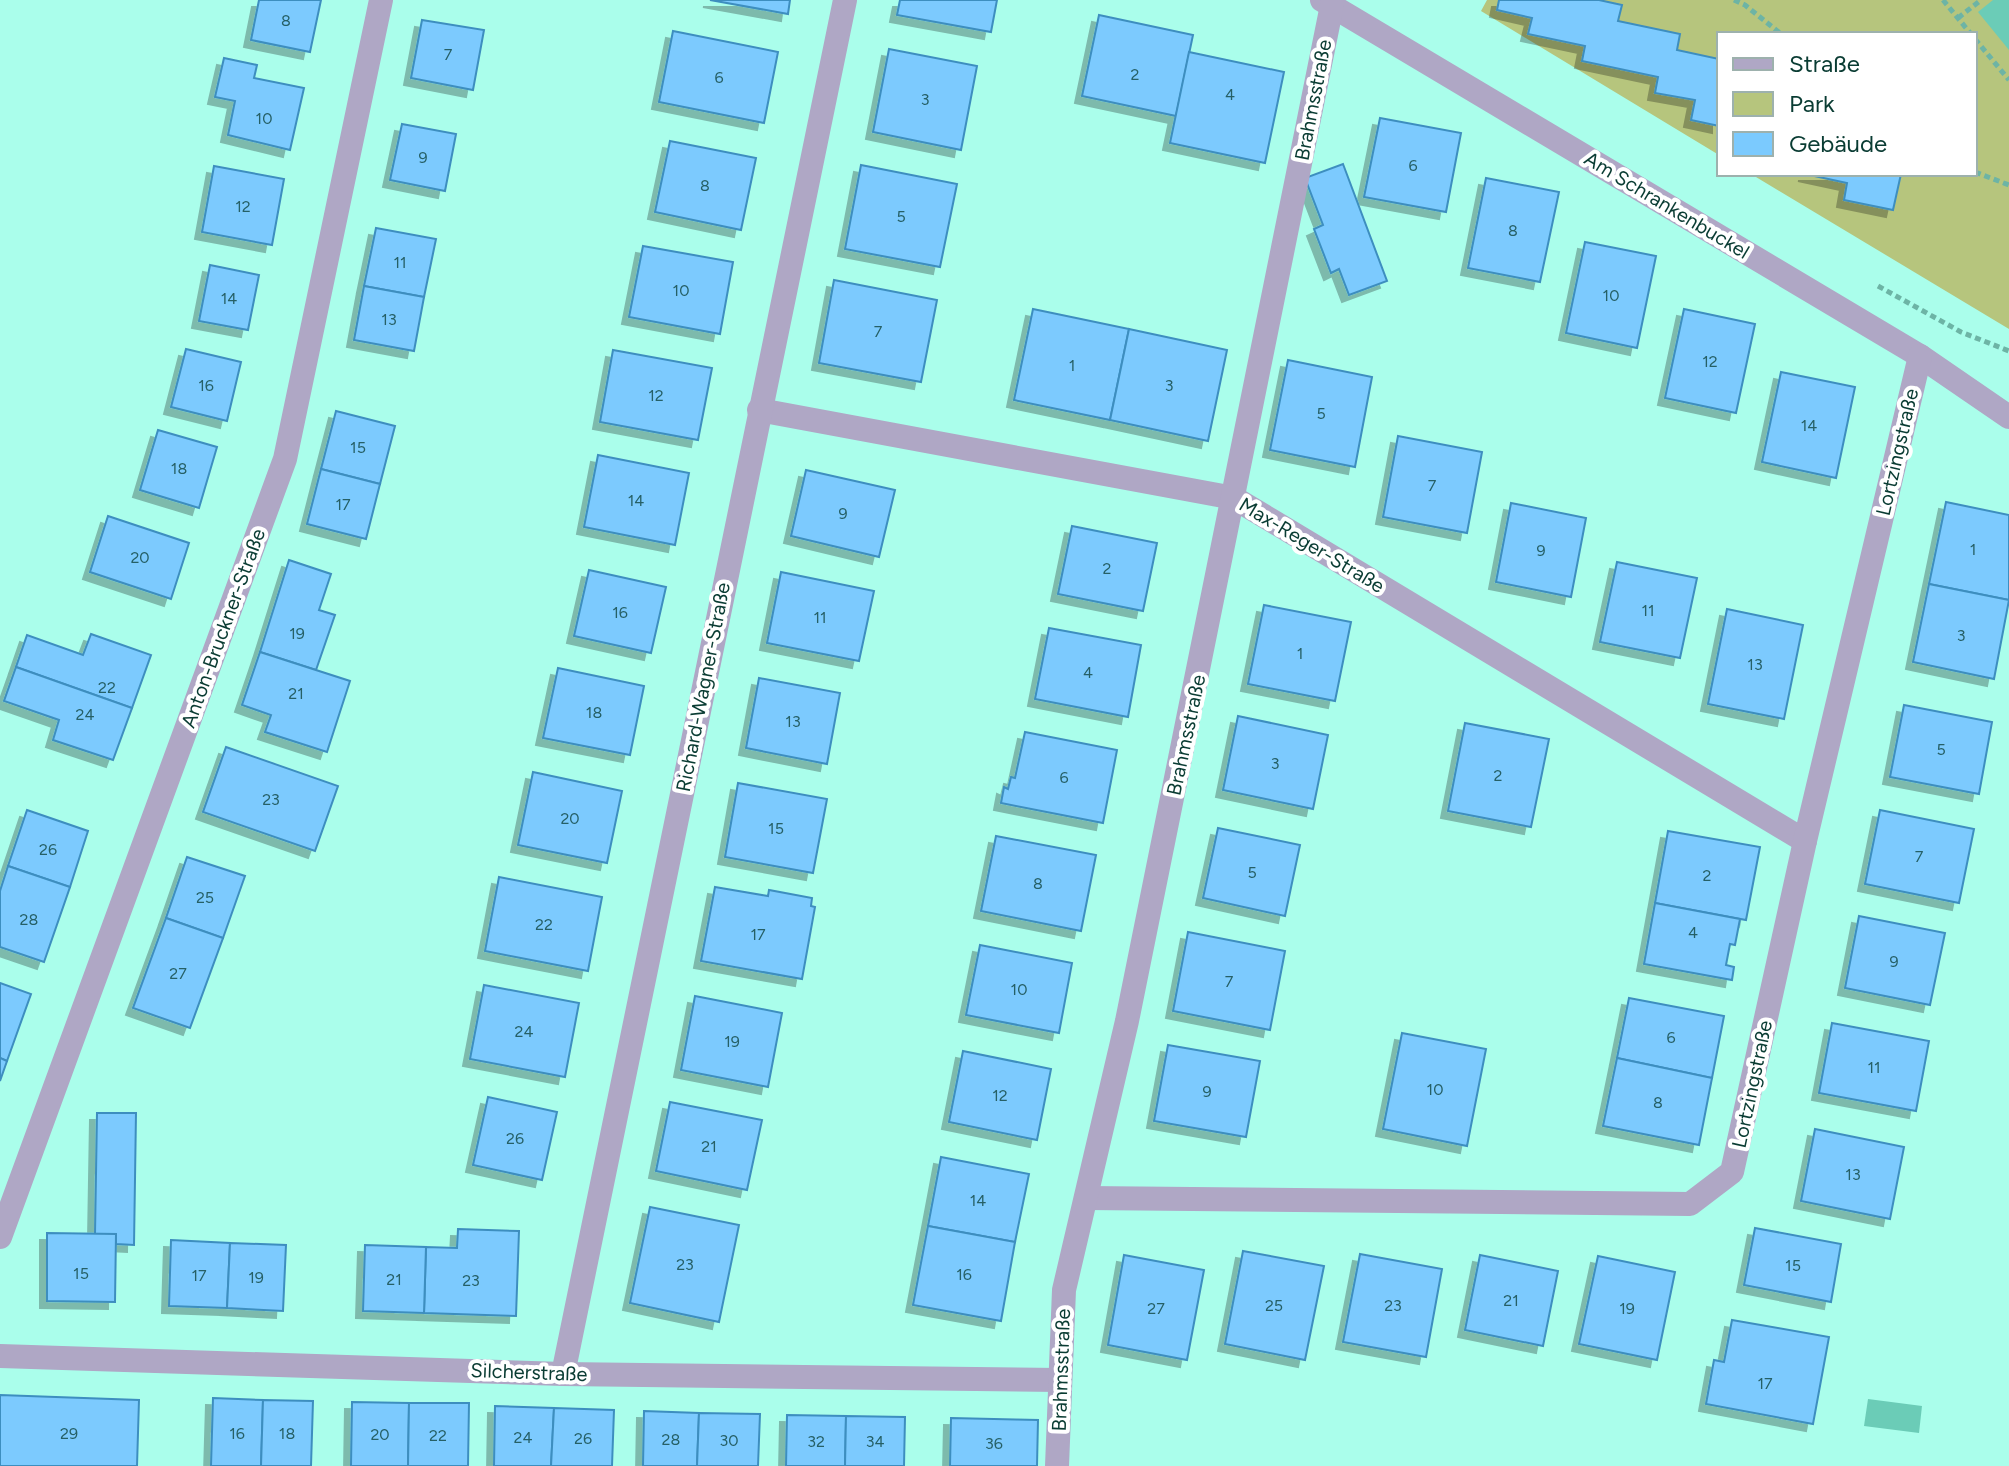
<svg xmlns="http://www.w3.org/2000/svg" width="2009" height="1466" viewBox="0 0 2009 1466" font-family="Figtree,sans-serif">
<style>
.green{fill:#b6c57d}
.water{fill:#6bccb7}
.building{fill:#7bcafe;stroke:#3e8ebf;stroke-width:2;filter:url(#shadow)}
.lines{fill:none;stroke-linecap:round;stroke-linejoin:round}
.path{stroke:#6db4a5;stroke-width:5;stroke-dasharray:6 4;stroke-linecap:butt}
.street{stroke:#afa7c5;stroke-width:24}
.labels{text-anchor:middle;dominant-baseline:central;stroke-width:8;stroke-linejoin:round;paint-order:stroke}
.number-label{font-size:16px;fill:#266066}
.street-label{font-size:20px;fill:#0a3c33;stroke:#fff}
</style>
<defs>
<filter id="shadow"><feDropShadow dx="-7" dy="7" stdDeviation="0" flood-color="#0004"/></filter>
</defs>
<rect width="100%" height="100%" fill="#aafeeb"/>
<polygon class="green" points="1487,0 2009,0 2009,329 1751,174 1975,174 1975,34 1719,34 1719,155 1481,11"/>
<g class="water">
<polygon points="1993,0 2009,0 2009,50 1978,12"/>
<polygon points="1868,1399 1922,1406 1919,1433 1864,1426"/>
</g>
<g class="building">
<polygon points="259,0 321,0 310,52 251,40"/>
<polygon points="710,0 790,0 788,14"/>
<polygon points="900,0 997,0 991,32 897,15"/>
<polygon points="1499,0 1599,0 1622,5 1618,21 1680,34 1677,50 1719,59 1719,126 1691,120 1695,100 1655,93 1658,77 1582,61 1585,46 1528,34 1532,18 1497,10"/>
<polygon points="1099,15 1193,35 1176,116 1082,96"/>
<polygon points="422,20 484,30 473,90 411,78"/>
<polygon points="673,31 778,52 764,123 659,102"/>
<polygon points="889,49 977,66 961,150 873,132"/>
<polygon points="1189,52 1284,72 1265,163 1170,143"/>
<polygon points="224,58 257,65 254,78 304,88 290,150 228,135 235,101 215,97"/>
<polygon points="1380,118 1461,133 1446,212 1364,197"/>
<polygon points="402,124 456,134 445,191 390,180"/>
<polygon points="670,141 756,158 741,230 655,212"/>
<polygon points="1343,164 1387,281 1349,295 1339,269 1331,273 1314,229 1323,225 1305,178"/>
<polygon points="861,165 957,184 940,267 845,249"/>
<polygon points="214,166 284,179 272,245 202,232"/>
<polygon points="1805,174 1901,174 1893,210 1844,200 1847,183"/>
<polygon points="1486,178 1559,192 1540,282 1468,268"/>
<polygon points="376,228 436,239 424,297 364,286"/>
<polygon points="1585,242 1656,256 1637,348 1566,333"/>
<polygon points="643,246 733,262 720,334 629,317"/>
<polygon points="210,265 259,275 248,330 199,321"/>
<polygon points="834,280 937,300 921,382 819,363"/>
<polygon points="364,286 424,297 414,351 354,340"/>
<polygon points="1033,309 1129,329 1110,420 1014,400"/>
<polygon points="1684,309 1755,324 1736,413 1665,398"/>
<polygon points="1129,329 1227,350 1208,441 1110,420"/>
<polygon points="186,349 241,362 227,421 171,407"/>
<polygon points="613,350 712,368 698,440 600,422"/>
<polygon points="1288,360 1372,377 1355,467 1270,450"/>
<polygon points="1781,372 1855,387 1836,478 1762,462"/>
<polygon points="336,411 395,426 380,484 321,469"/>
<polygon points="158,430 217,447 199,508 140,490"/>
<polygon points="1398,436 1482,452 1467,533 1383,517"/>
<polygon points="598,455 689,473 675,545 584,527"/>
<polygon points="321,469 380,484 366,539 307,524"/>
<polygon points="806,470 895,490 879,557 791,536"/>
<polygon points="1946,502 2009,515 2009,600 1929,584"/>
<polygon points="1511,503 1586,518 1571,597 1496,582"/>
<polygon points="108,516 189,543 171,599 90,572"/>
<polygon points="1072,526 1157,543 1143,611 1058,594"/>
<polygon points="289,560 331,574 319,610 335,615 316,670 260,652"/>
<polygon points="1617,562 1697,578 1680,658 1600,642"/>
<polygon points="589,570 666,587 651,653 574,636"/>
<polygon points="781,572 874,591 859,661 767,643"/>
<polygon points="1929,584 2009,600 1994,679 1913,662"/>
<polygon points="1264,605 1351,622 1335,701 1248,684"/>
<polygon points="1727,609 1803,625 1784,719 1708,704"/>
<polygon points="1049,628 1141,645 1128,717 1035,699"/>
<polygon points="91,634 151,655 132,708 16,667 27,635 83,655"/>
<polygon points="260,652 350,681 327,752 265,732 271,715 242,705"/>
<polygon points="16,667 132,708 113,760 53,740 59,720 4,701"/>
<polygon points="558,668 644,686 630,755 543,738"/>
<polygon points="759,678 840,693 827,764 746,748"/>
<polygon points="1904,705 1992,722 1979,794 1890,777"/>
<polygon points="1238,716 1328,735 1313,809 1223,790"/>
<polygon points="1465,723 1549,739 1531,827 1448,811"/>
<polygon points="1025,732 1117,750 1103,823 1001,803 1004,787 1008,789 1011,777 1015,778"/>
<polygon points="226,747 338,786 315,851 203,812"/>
<polygon points="533,772 622,791 607,863 518,845"/>
<polygon points="738,783 827,799 813,873 725,857"/>
<polygon points="27,810 88,831 70,887 8,866"/>
<polygon points="1880,810 1974,829 1959,903 1865,884"/>
<polygon points="1218,828 1300,845 1285,916 1203,898"/>
<polygon points="1668,831 1760,847 1746,920 1655,903"/>
<polygon points="996,836 1096,855 1081,931 981,911"/>
<polygon points="187,857 245,876 223,938 166,918"/>
<polygon points="8,866 70,887 44,962 0,947 0,891"/>
<polygon points="499,877 602,897 588,971 485,951"/>
<polygon points="715,887 768,896 769,890 812,898 811,906 815,907 802,979 701,961"/>
<polygon points="1655,903 1740,919 1735,945 1730,944 1726,965 1734,967 1732,980 1644,964"/>
<polygon points="1859,916 1945,933 1930,1005 1845,988"/>
<polygon points="166,918 223,938 190,1028 133,1008"/>
<polygon points="1188,932 1285,951 1270,1030 1173,1011"/>
<polygon points="980,945 1072,963 1059,1033 966,1015"/>
<polygon points="0,983 31,994 7,1061 0,1058"/>
<polygon points="484,985 579,1003 565,1077 470,1059"/>
<polygon points="695,996 782,1013 768,1087 681,1070"/>
<polygon points="1629,998 1724,1016 1712,1078 1617,1058"/>
<polygon points="1832,1023 1929,1041 1916,1111 1819,1093"/>
<polygon points="1402,1033 1486,1049 1467,1146 1383,1129"/>
<polygon points="1168,1045 1260,1061 1246,1137 1154,1121"/>
<polygon points="963,1051 1051,1069 1037,1140 949,1122"/>
<polygon points="0,1058 7,1061 0,1081"/>
<polygon points="1617,1058 1712,1078 1699,1145 1603,1126"/>
<polygon points="488,1097 557,1112 542,1180 473,1165"/>
<polygon points="670,1102 762,1120 747,1190 656,1171"/>
<polygon points="97,1113 136,1113 134,1245 116,1244 116,1234 95,1234"/>
<polygon points="1815,1129 1904,1147 1890,1219 1801,1201"/>
<polygon points="941,1157 1029,1174 1015,1242 928,1226"/>
<polygon points="650,1207 739,1225 719,1322 630,1303"/>
<polygon points="928,1226 1015,1242 1001,1321 913,1305"/>
<polygon points="1755,1228 1841,1244 1831,1302 1744,1285"/>
<polygon points="458,1229 519,1231 516,1316 424,1313 426,1247 457,1248"/>
<polygon points="47,1233 116,1234 115,1302 47,1301"/>
<polygon points="171,1240 230,1243 227,1308 169,1306"/>
<polygon points="230,1243 286,1245 283,1311 227,1308"/>
<polygon points="365,1245 426,1247 424,1313 363,1311"/>
<polygon points="1243,1251 1324,1266 1305,1360 1225,1344"/>
<polygon points="1360,1254 1442,1269 1426,1357 1343,1342"/>
<polygon points="1124,1255 1204,1270 1187,1360 1108,1345"/>
<polygon points="1480,1255 1558,1271 1543,1346 1465,1330"/>
<polygon points="1598,1256 1675,1272 1657,1360 1579,1344"/>
<polygon points="1732,1320 1829,1337 1813,1424 1706,1404 1714,1360 1724,1362"/>
<polygon points="0,1395 139,1400 137,1466 0,1466"/>
<polygon points="213,1398 263,1400 261,1466 211,1466"/>
<polygon points="263,1400 313,1401 311,1466 261,1466"/>
<polygon points="352,1402 409,1403 408,1466 351,1466"/>
<polygon points="409,1403 469,1403 468,1466 408,1466"/>
<polygon points="495,1406 554,1408 551,1466 494,1466"/>
<polygon points="554,1408 614,1410 612,1466 551,1466"/>
<polygon points="644,1411 699,1413 697,1466 643,1466"/>
<polygon points="699,1413 760,1414 758,1466 697,1466"/>
<polygon points="787,1415 846,1416 845,1466 786,1466"/>
<polygon points="846,1416 905,1417 904,1466 845,1466"/>
<polygon points="951,1418 1038,1420 1037,1466 950,1466"/>
</g>
<g class="lines">
<g class="path">
<polyline points="1734,0 1745,5 1781,34"/>
<polyline points="1943,0 1971,34"/>
<polyline points="1958,18 1981,0"/>
<polyline points="1975,39 2009,80"/>
<polyline points="1975,172 2009,185"/>
<polyline points="1878,286 1961,332 2009,351"/>
</g>
<g class="street">
<polyline points="1322,0 1920,356 2009,417"/>
<polyline points="759,410 1234,498 1805,841"/>
<polyline points="1086,1198 1690,1204 1732,1172 1805,841 1920,356"/>
<polyline points="0,1237 285,459 381,0"/>
<polyline points="0,1356 563,1374 1059,1380"/>
<polyline points="563,1374 845,0"/>
<polyline points="1057,1466 1064,1290 1127,1021 1332,5"/>
</g>
</g>
<g class="labels">
<g class="number-label">
<text x="286" y="20">8</text>
<text x="448" y="54">7</text>
<text x="1135" y="74">2</text>
<text x="719" y="77">6</text>
<text x="1230" y="94">4</text>
<text x="925" y="99">3</text>
<text x="264" y="118">10</text>
<text x="423" y="157">9</text>
<text x="1413" y="165">6</text>
<text x="705" y="185">8</text>
<text x="243" y="206">12</text>
<text x="901" y="216">5</text>
<text x="1513" y="230">8</text>
<text x="400" y="262">11</text>
<text x="681" y="290">10</text>
<text x="1611" y="295">10</text>
<text x="229" y="298">14</text>
<text x="389" y="319">13</text>
<text x="878" y="331">7</text>
<text x="1710" y="361">12</text>
<text x="1072" y="365">1</text>
<text x="206" y="385">16</text>
<text x="1169" y="385">3</text>
<text x="656" y="395">12</text>
<text x="1321" y="413">5</text>
<text x="1809" y="425">14</text>
<text x="358" y="447">15</text>
<text x="179" y="468">18</text>
<text x="1432" y="485">7</text>
<text x="636" y="500">14</text>
<text x="343" y="504">17</text>
<text x="843" y="513">9</text>
<text x="1973" y="549">1</text>
<text x="1541" y="550">9</text>
<text x="140" y="557">20</text>
<text x="1107" y="568">2</text>
<text x="1648" y="610">11</text>
<text x="620" y="612">16</text>
<text x="820" y="617">11</text>
<text x="297" y="633">19</text>
<text x="1961" y="635">3</text>
<text x="1300" y="653">1</text>
<text x="1755" y="664">13</text>
<text x="1088" y="672">4</text>
<text x="107" y="687">22</text>
<text x="296" y="693">21</text>
<text x="594" y="712">18</text>
<text x="85" y="714">24</text>
<text x="793" y="721">13</text>
<text x="1941" y="749">5</text>
<text x="1275" y="763">3</text>
<text x="1498" y="775">2</text>
<text x="1064" y="777">6</text>
<text x="271" y="799">23</text>
<text x="570" y="818">20</text>
<text x="776" y="828">15</text>
<text x="48" y="849">26</text>
<text x="1919" y="856">7</text>
<text x="1252" y="872">5</text>
<text x="1707" y="875">2</text>
<text x="1038" y="883">8</text>
<text x="205" y="897">25</text>
<text x="29" y="919">28</text>
<text x="544" y="924">22</text>
<text x="1693" y="932">4</text>
<text x="758" y="934">17</text>
<text x="1894" y="961">9</text>
<text x="178" y="973">27</text>
<text x="1229" y="981">7</text>
<text x="1019" y="989">10</text>
<text x="524" y="1031">24</text>
<text x="1671" y="1037">6</text>
<text x="732" y="1041">19</text>
<text x="1874" y="1067">11</text>
<text x="1435" y="1089">10</text>
<text x="1207" y="1091">9</text>
<text x="1000" y="1095">12</text>
<text x="1658" y="1102">8</text>
<text x="515" y="1138">26</text>
<text x="709" y="1146">21</text>
<text x="1853" y="1174">13</text>
<text x="978" y="1200">14</text>
<text x="685" y="1264">23</text>
<text x="1793" y="1265">15</text>
<text x="81" y="1273">15</text>
<text x="964" y="1274">16</text>
<text x="199" y="1275">17</text>
<text x="256" y="1277">19</text>
<text x="394" y="1279">21</text>
<text x="471" y="1280">23</text>
<text x="1511" y="1300">21</text>
<text x="1274" y="1305">25</text>
<text x="1393" y="1305">23</text>
<text x="1156" y="1308">27</text>
<text x="1627" y="1308">19</text>
<text x="1765" y="1383">17</text>
<text x="69" y="1433">29</text>
<text x="237" y="1433">16</text>
<text x="287" y="1433">18</text>
<text x="380" y="1434">20</text>
<text x="438" y="1435">22</text>
<text x="523" y="1437">24</text>
<text x="583" y="1438">26</text>
<text x="671" y="1439">28</text>
<text x="729" y="1440">30</text>
<text x="816" y="1441">32</text>
<text x="875" y="1441">34</text>
<text x="994" y="1443">36</text>
</g>
<g class="street-label">
<text transform="translate(1313 100) rotate(-79)">Brahmsstraße</text>
<text transform="translate(1667 205) rotate(31)">Am Schrankenbuckel</text>
<text transform="translate(1897 452) rotate(-77)">Lortzingstraße</text>
<text transform="translate(1312 545) rotate(31)">Max-Reger-Straße</text>
<text transform="translate(223 628) rotate(-70)">Anton-Bruckner-Straße</text>
<text transform="translate(703 687) rotate(-79)">Richard-Wagner-Straße</text>
<text transform="translate(1186 735) rotate(-78)">Brahmsstraße</text>
<text transform="translate(1752 1084) rotate(-78)">Lortzingstraße</text>
<text transform="translate(1061 1370) rotate(-88)">Brahmsstraße</text>
<text transform="translate(529 1372) rotate(2)">Silcherstraße</text>
</g>
</g>
<rect x="1717" y="32" width="260" height="144" fill="#ffffff" stroke="#9db1ad" stroke-width="2"/>
<rect x="1733" y="58" width="40" height="12" fill="#afa7c5" stroke="#9db1ad" stroke-width="2"/>
<text x="1789" y="72" font-size="24" fill="#0a3c33">Straße</text>
<rect x="1733" y="92" width="40" height="24" fill="#b6c57d" stroke="#9db1ad" stroke-width="2"/>
<text x="1789" y="112" font-size="24" fill="#0a3c33">Park</text>
<rect x="1733" y="132" width="40" height="24" fill="#7bcafe" stroke="#9db1ad" stroke-width="2"/>
<text x="1789" y="152" font-size="24" fill="#0a3c33">Gebäude</text>
</svg>
